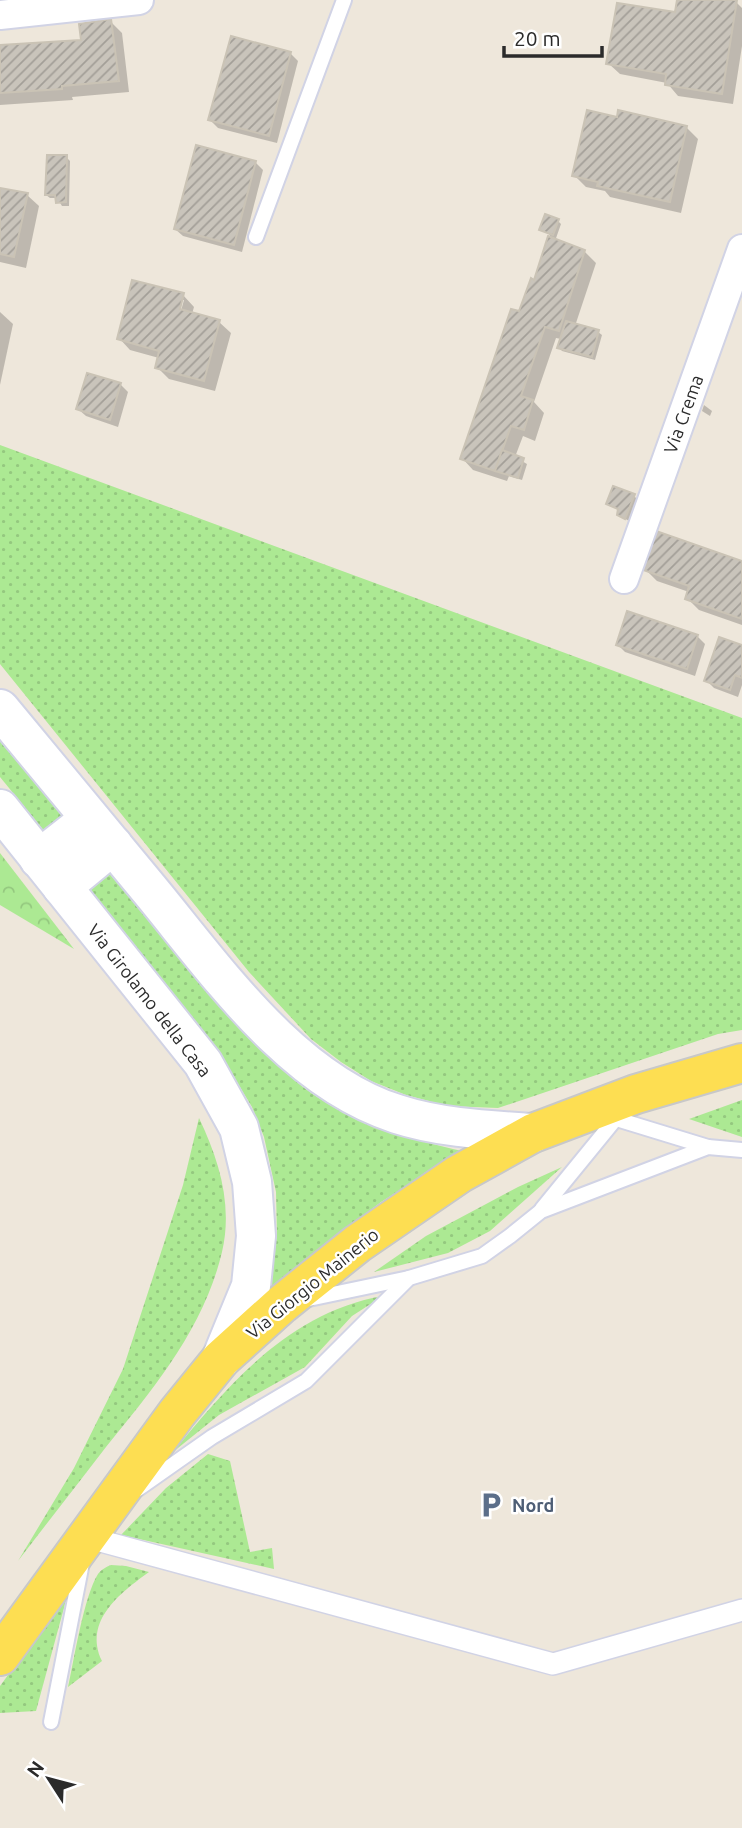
<svg xmlns="http://www.w3.org/2000/svg" width="742" height="1828" viewBox="0 0 742 1828" font-family="Ubuntu,sans-serif">
<style>
.grass{fill:url(#grass-dots)}
.forest{fill:url(#forest-crowns)}
.shadow{fill:#0003;fill-rule:evenodd}
.building{fill:url(#building-hatch);stroke:#cac3b5;stroke-width:2}
.lines{fill:none;stroke-linecap:round;stroke-linejoin:round}
.service-casing{stroke:#d1d3e5;stroke-width:18}
.pedestrian-casing{stroke:#d1d3e5;stroke-width:24}
.minor-casing{stroke:#d1d3e5;stroke-width:32}
.secondary-casing{stroke:#d1d3e5;stroke-width:42}
.primary-casing{stroke:#c8c8c8;stroke-width:42}
.service{stroke:#fff;stroke-width:14}
.pedestrian{stroke:#fff;stroke-width:21}
.minor{stroke:#fff;stroke-width:28}
.secondary{stroke:#fff;stroke-width:38}
.primary{stroke:#fdde52;stroke-width:38}
.labels{text-anchor:middle;dominant-baseline:central;stroke-width:5;stroke-linejoin:round;paint-order:stroke}
.street-label{font-size:18px;fill:#2b2b2b;stroke:#fff}
.service-label{font-size:18px;font-weight:bold;fill:#4e5e75;stroke:#fff;text-anchor:start}
</style>
<defs>
<pattern id="grass-dots" width="8" height="8" patternUnits="userSpaceOnUse" patternTransform="scale(1.75)"><rect width="8" height="8" fill="#ace993"/><path d="M2 2h.1M6 6h.1" fill="none" stroke="#94c87f" stroke-width="1.8" stroke-linecap="round"/></pattern>
<pattern id="forest-crowns" width="20" height="18" patternUnits="userSpaceOnUse" patternTransform="scale(1.75)"><rect width="20" height="18" fill="#ace993"/><path d="M2 6a3 3 0 1 1 6 0M12 15a3 3 0 1 1 6 0" fill="none" stroke="#94c87f"/></pattern>
<pattern id="building-hatch" width="6" height="6" patternUnits="userSpaceOnUse" patternTransform="scale(1.75)"><rect width="6" height="6" fill="#c9c4bb"/><path d="M-1 1l2-2M0 6l6-6M5 7l2-2" fill="none" stroke="#a39f98"/></pattern>
</defs>
<rect width="100%" height="100%" fill="#eee7db"/>
<g class="grass">
<polygon points="0,445 742,718 742,1030 718,1034 498,1108 448,1106 406,1095 371,1081 341,1062 311,1039 249,972 0,664"/>
<polygon points="0,738 63,817 45,832 0,777"/>
<path d="M112 868C145 908 178 948 210 987 244 1028 276 1072 322 1100 365 1127 414 1140 462 1151L381 1202 267 1290 277 1235 276 1192 264 1137 252 1107 223 1059 86 890Z"/>
<polygon points="742,1100 742,1137 689,1119"/>
<path d="M199 1118C219 1160 233 1205 222 1252 204 1328 154 1388 106 1447 77 1485 47 1523 18 1561L74 1468 123 1369 183 1185Z"/>
<polygon points="562,1167 490,1231 448,1253 374,1272 426,1236 518,1187"/>
<path d="M383 1296 352 1316 305 1367 219 1415 173 1452C230 1383 290 1312 383 1296Z"/>
<polygon points="208,1454 230,1461 250,1552 272,1548 274,1569 121,1535 166,1488"/>
<path d="M111 1565 126 1566 149 1572C120 1593 83 1621 102 1661L68 1687C74 1659 84 1596 98 1574 102 1569 106 1567 111 1565Z"/>
<polygon points="68,1593 36,1711 0,1713 0,1686"/>
</g>
<polygon class="forest" points="0,853 74,949 0,905"/>
<g class="shadow">
<polygon points="678,0 724,0 736,2 742,8 742,46 733,104 678,96 667,83 620,74 608,63 676,14"/>
<polygon points="110,21 122,33 129,92 72,97 73,100 0,105 0,48 83,42"/>
<polygon points="290,53 298,61 277,143 218,128 210,120"/>
<polygon points="618,119 686,127 698,139 681,213 610,197 605,191 586,187 574,175"/>
<polygon points="66,157 70,161 69,206 62,206 57,198 50,198 46,195"/>
<polygon points="255,162 263,170 242,252 183,236 175,229"/>
<polygon points="0,189 27,195 39,206 26,268 0,262"/>
<polygon points="558,221 561,224 555,241 584,251 596,263 575,326 598,332 602,335 595,360 562,351 559,347 561,339 556,338 534,402 544,413 535,441 523,436 515,457 527,464 522,480 509,476 507,481 473,470 462,458 520,313 535,282 550,235 541,230"/>
<path d="M183 295 194 307 192 314 219 322 231 333 215 391 169 379 157 367 159 358 130 350 119 338ZM180 300H184L179 318Z"/>
<polygon points="0,312 13,324 0,385"/>
<polygon points="120,384 128,392 118,427 86,416 78,409"/>
<polygon points="704,405 712,411 710,416 702,411"/>
<polygon points="634,496 638,500 629,521 619,515 620,511 608,504"/>
<polygon points="742,562 742,625 699,610 687,598 689,592 657,581 645,569"/>
<polygon points="697,636 705,644 695,676 625,652 618,645"/>
<polygon points="742,647 742,685 738,697 714,688 706,680"/>
</g>
<g class="building">
<polygon points="677,0 737,0 722,94 665,85 666,74 606,64 617,3 675,12"/>
<polygon points="111,19 119,81 62,86 62,89 0,93 0,45 81,40 79,24"/>
<polygon points="231,36 291,52 269,136 208,120"/>
<polygon points="587,110 617,117 618,110 687,126 670,202 597,186 598,182 572,176"/>
<polygon points="196,145 256,161 234,245 174,229"/>
<polygon points="47,155 67,155 66,202 56,203 55,195 45,195"/>
<polygon points="0,188 28,193 14,257 0,254"/>
<polygon points="545,214 559,219 553,235 539,230"/>
<polygon points="548,236 585,250 559,331 545,327 523,390 521,396 533,400 524,430 511,426 495,471 460,459 511,309 519,311 531,278 534,280"/>
<polygon points="132,280 184,293 180,309 220,320 204,381 155,368 159,351 117,339"/>
<polygon points="566,321 599,330 592,357 557,348"/>
<polygon points="87,373 121,383 110,420 76,409"/>
<polygon points="502,450 524,458 518,478 495,471"/>
<polygon points="613,486 635,494 625,519 617,515 618,509 606,504"/>
<polygon points="656,531 742,561 742,619 685,599 689,586 643,570"/>
<polygon points="627,611 698,635 687,669 616,645"/>
<polygon points="719,637 742,645 742,678 735,675 730,690 704,681"/>
</g>
<g class="lines">
<g class="service-casing">
<g id="service">
<polyline points="256,237 344,0"/>
<polyline points="610,1117 708,1147"/>
<polyline points="542,1209 622,1111"/>
<polyline points="304,1300 409,1278"/>
<polyline points="138,1489 212,1437 306,1381 409,1278 482,1256 510,1236 541,1211 708,1147 742,1150"/>
<polyline points="51,1722 82,1563"/>
</g>
</g>
<g class="pedestrian-casing">
<polyline id="pedestrian" points="86,1537 553,1664 742,1610"/>
</g>
<g class="minor-casing">
<g id="minor">
<polyline points="0,15 139,0"/>
<polyline points="624,579 742,249"/>
</g>
</g>
<g class="secondary-casing">
<g id="secondary">
<path d="M0 709C49 769 99 829 149 889 216 970 292 1081 397 1114 440 1128 488 1130 533 1133"/>
<polyline points="0,809 203,1063 239,1128 252,1182 256,1236 251,1286 221,1359"/>
<polyline points="39,859 90,819"/>
<polyline points="62,887 113,845"/>
</g>
</g>
<g class="primary-casing">
<polyline id="primary" points="0,1656 177,1413 221,1359 282,1304 357,1244 459,1174 533,1133 636,1094 742,1063"/>
</g>
<use href="#service" class="service"/>
<use href="#pedestrian" class="pedestrian"/>
<use href="#minor" class="minor"/>
<use href="#secondary" class="secondary"/>
<use href="#primary" class="primary"/>
</g>
<defs>
<g id="parking-bare" transform="scale(2.1)"><path d="M-3.5-5.5H1a3.5 3.5 0 0 1 0 7H-1V5.5H-3.5ZM-1-3.4V-.6H.8a1.4 1.4 0 0 0 0-2.8Z" fill="#5c6f8a" stroke="#fff" stroke-width="2.5" paint-order="stroke"/></g>
</defs>
<g fill-rule="evenodd">
<use href="#parking-bare" x="491" y="1505"/>
</g>
<g class="labels">
<g class="street-label">
<text transform="translate(683 414) rotate(-70)">Via Crema</text>
<text transform="translate(150 1000) rotate(52)">Via Girolamo della Casa</text>
<text transform="translate(312 1283) rotate(-39)">Via Giorgio Mainerio</text>
</g>
<g class="service-label">
<text x="512" y="1505">Nord</text>
</g>
</g>
<g transform="translate(49 1779) rotate(306)" stroke="#ffffff" stroke-width="5" paint-order="stroke">
<path d="M0-5L12 26L0 18L-12 26Z" fill="#2b2b2b"/>
<text y="-10" font-size="19" font-weight="bold" text-anchor="middle" fill="#2b2b2b">N</text>
</g>
<path d="M504 46v10h98v-10" fill="none" stroke="#2b2b2b" stroke-width="3.5"/>
<text x="514" y="46" font-size="21" fill="#2b2b2b" stroke="#ffffff" stroke-width="5" paint-order="stroke">20 m</text>
</svg>
